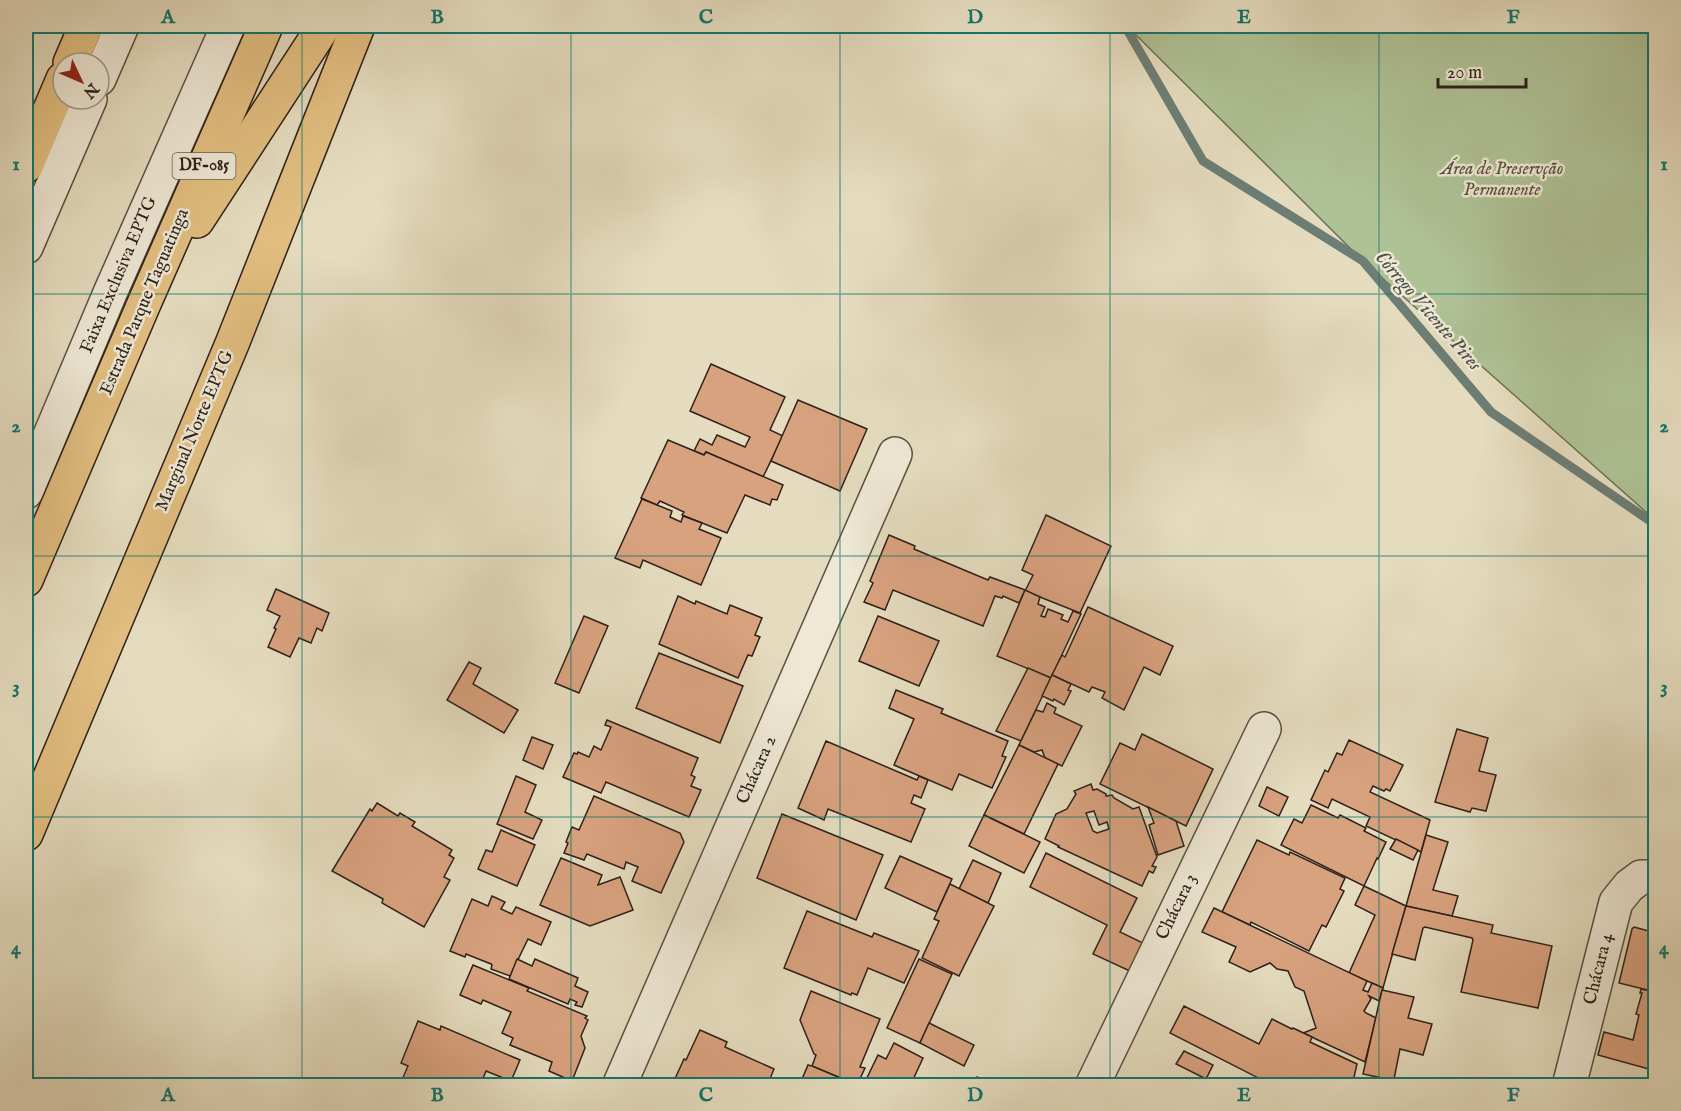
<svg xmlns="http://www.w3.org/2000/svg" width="1681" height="1111" viewBox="0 0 1681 1111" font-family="'IM FELL English',serif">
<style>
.green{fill:#afc296;stroke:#6e7258;stroke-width:1.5}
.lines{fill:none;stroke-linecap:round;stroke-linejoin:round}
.stream{stroke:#6c7e75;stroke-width:9}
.building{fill:#d9a27f;stroke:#2d211a;stroke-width:1.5;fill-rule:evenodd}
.minor-casing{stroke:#5b5043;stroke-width:36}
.major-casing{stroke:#2d211a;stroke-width:36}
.highway-casing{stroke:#2d211a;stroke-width:36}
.minor{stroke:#eee8d5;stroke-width:33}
.major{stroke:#e2be80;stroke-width:33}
.highway{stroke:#e2be80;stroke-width:33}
.grid{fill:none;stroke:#0f766e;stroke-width:1.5;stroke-opacity:0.55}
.labels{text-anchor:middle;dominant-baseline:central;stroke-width:5;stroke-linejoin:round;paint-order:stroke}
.shield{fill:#eee8d5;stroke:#675d52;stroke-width:1.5}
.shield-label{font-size:16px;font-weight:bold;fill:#2d211a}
.park-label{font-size:18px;font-style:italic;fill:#54513f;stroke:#eee8d5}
.street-label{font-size:18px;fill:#2d211a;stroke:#eee8d5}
.water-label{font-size:20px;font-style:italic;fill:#4c5047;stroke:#eee8d5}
.neatline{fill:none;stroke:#0f766e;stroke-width:2}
.grid-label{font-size:20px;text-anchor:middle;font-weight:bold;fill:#0f766e}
</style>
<rect width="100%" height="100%" fill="#e5dcbf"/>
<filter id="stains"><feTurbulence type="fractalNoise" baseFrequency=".00333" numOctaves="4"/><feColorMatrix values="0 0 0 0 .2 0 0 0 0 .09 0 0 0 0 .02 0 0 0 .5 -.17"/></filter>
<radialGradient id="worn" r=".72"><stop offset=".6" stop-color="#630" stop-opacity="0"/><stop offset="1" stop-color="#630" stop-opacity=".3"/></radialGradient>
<polygon class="green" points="1127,26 1655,26 1655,520 1363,261"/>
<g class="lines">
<polyline class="stream" points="1125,26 1203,161 1363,261 1491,412 1656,525"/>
</g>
<g class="building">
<polygon points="711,364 785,397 770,430 783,436 763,477 706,452 704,455 694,451 700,439 712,445 717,435 745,447 750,437 690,411"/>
<polygon points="798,400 867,429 840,491 771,461"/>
<polygon points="668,440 704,455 706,452 783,485 777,500 772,499 770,505 745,495 727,533 682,515 684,512 660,501 657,505 641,498"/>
<polygon points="642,499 672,511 670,517 681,522 683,516 702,523 699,529 721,538 701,585 643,560 640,568 615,558"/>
<polygon points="1046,515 1111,546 1080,613 1025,591 1033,575 1022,570"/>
<polygon points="889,535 915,546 914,549 988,580 990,577 1025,590 1019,603 1003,596 1002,598 995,596 983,626 893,590 885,610 864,602 873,583 870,581"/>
<polygon points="276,589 329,613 322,631 317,628 311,643 299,638 290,657 268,647 276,629 274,628 280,616 267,610"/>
<polygon points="1025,590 1040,597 1038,604 1045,607 1041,616 1045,617 1048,609 1063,615 1061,619 1068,622 1073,611 1081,614 1051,678 997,656"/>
<polygon points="678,596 695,604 696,601 727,614 730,605 762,618 755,635 760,637 759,639 752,656 748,655 738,678 659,644"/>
<polygon points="1088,607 1173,646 1160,675 1144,667 1124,710 1102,698 1105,692 1092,687 1089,692 1052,675 1062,655 1065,657"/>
<polygon points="584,616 608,626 579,693 555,683"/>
<polygon points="878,616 939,641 919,686 859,661"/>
<polygon points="659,653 743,686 720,743 636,708"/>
<polygon points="469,662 481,668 473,684 518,710 504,733 447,700"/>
<polygon points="1028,668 1051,678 1021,741 996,731"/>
<polygon points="1052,675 1071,684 1068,690 1071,691 1064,705 1054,699 1053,701 1042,696"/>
<polygon points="896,690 943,709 941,713 1008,741 1002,756 1006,757 992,788 959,774 952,790 894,765 914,719 889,708"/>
<polygon points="1047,703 1056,708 1054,713 1082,726 1062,766 1045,758 1042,750 1034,752 1019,745 1036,710 1043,712"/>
<polygon points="607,720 698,758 691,775 695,777 691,786 701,790 689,817 606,782 601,793 563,777 574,753 577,754 578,752 589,757 594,746 601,750 611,727 605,725"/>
<polygon points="1457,729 1488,738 1479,771 1496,775 1486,811 1472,808 1470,812 1435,802"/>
<polygon points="1142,734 1213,769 1186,826 1100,784 1120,743 1135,750"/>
<polygon points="532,737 553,745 543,769 523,760"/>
<polygon points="1349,740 1403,765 1390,791 1386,789 1384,791 1373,786 1370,792 1430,820 1421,852 1366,826 1370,817 1332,799 1328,808 1311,800 1325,770 1328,772 1337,753 1342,755"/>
<polygon points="826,741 917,780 919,776 928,780 921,798 914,795 911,803 925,809 911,842 828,809 824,820 798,808"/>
<polygon points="1019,745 1058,764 1024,834 984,815"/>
<polygon points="516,776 536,785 525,812 542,820 533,839 497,824"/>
<path d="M1091 784 1093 790 1097 789 1106 794V796L1112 795 1114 798 1133 809 1139 807 1157 857 1152 866 1156 867 1153 873 1149 871 1142 886 1058 847 1059 846 1045 839 1056 814 1067 809 1076 794 1074 791ZM1094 811 1099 825 1107 822 1109 829 1097 833 1093 831 1086 813Z"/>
<polygon points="1267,787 1288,797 1279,816 1259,806"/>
<polygon points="594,796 680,833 684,842 661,893 632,881 638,867 626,862 624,869 587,854 584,860 564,853 568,843 566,842 572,827 579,830"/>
<polygon points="377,803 398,816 400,813 415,822 412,826 452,850 449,855 454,858 444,877 450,880 424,927 382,903 383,899 332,871 370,809 372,811"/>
<polygon points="1311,805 1338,818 1340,815 1366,828 1364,831 1386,842 1378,859 1377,858 1364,886 1281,845 1294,819 1302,823"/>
<polygon points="1148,807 1176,821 1184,846 1158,855 1149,825 1154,823"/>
<polygon points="782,814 883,855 856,920 757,878"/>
<polygon points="984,815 1040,842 1024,873 969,846"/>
<polygon points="501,830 535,845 517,886 478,869 486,850 492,852"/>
<polygon points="1426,835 1448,842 1433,890 1458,896 1452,916 1406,906"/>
<polygon points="1396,839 1418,850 1413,860 1390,849"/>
<polygon points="1257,840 1289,855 1290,852 1345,878 1340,889 1344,891 1326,927 1322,925 1309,951 1251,922 1250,925 1222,912"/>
<polygon points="1046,853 1137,898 1120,932 1145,944 1132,972 1093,954 1107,925 1030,887"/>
<polygon points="900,856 952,879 937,912 885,888"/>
<polygon points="561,858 602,875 598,885 620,877 633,910 590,926 540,905"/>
<polygon points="973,860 1001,873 988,903 959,889"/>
<polygon points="950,884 994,906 959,976 922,958 939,921 934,919"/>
<polygon points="1364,886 1406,906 1383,988 1349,973 1375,915 1355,905"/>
<polygon points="492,896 505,902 501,909 512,914 516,907 551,922 541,945 528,939 510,976 491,969 492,965 491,964 466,954 465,957 450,951 472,899 488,906"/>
<polygon points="1406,906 1493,925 1491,933 1552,946 1538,1008 1461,992 1473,940 1472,938 1425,927 1423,928 1415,960 1392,954"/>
<polygon points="1214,908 1367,981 1363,990 1368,992 1372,983 1383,988 1379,1001 1369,996 1371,999 1364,1011 1366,1013 1376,1018 1365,1062 1303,1033 1316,1028 1304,991 1295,987 1288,971 1277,969 1270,963 1250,972 1229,962 1236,947 1202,932"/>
<polygon points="807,911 872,937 874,933 919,951 904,983 868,968 857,995 852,993 851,995 784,968"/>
<polygon points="1634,927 1656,933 1656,992 1619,983 1632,929"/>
<polygon points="517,959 532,966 535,959 578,978 575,986 588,992 582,1007 575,1005 577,1002 570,999 568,1004 509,979"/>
<polygon points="919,959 952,974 920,1043 887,1028"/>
<polygon points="473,965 529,988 527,991 587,1016 585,1018 588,1020 581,1036 585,1048 572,1081 549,1071 552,1062 510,1045 513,1038 502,1033 511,1012 483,1000 481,1004 460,995"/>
<polygon points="1641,989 1656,992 1656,1019 1653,1029 1656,1029 1656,1071 1598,1055 1604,1032 1633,1040 1639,1015 1636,1014 1642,993 1640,993"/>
<polygon points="1382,990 1414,997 1408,1018 1432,1024 1423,1055 1400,1049 1394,1079 1392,1079 1392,1080 1363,1074"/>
<polygon points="811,991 880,1019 860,1067 865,1068 857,1085 812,1066 816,1055 814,1054 800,1020"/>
<polygon points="1184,1006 1259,1044 1272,1019 1292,1029 1293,1028 1312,1037 1310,1042 1357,1064 1352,1086 1274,1086 1170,1033"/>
<polygon points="418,1021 440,1030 441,1026 520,1060 511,1081 486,1071 480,1086 411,1086 401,1082 408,1066 401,1063"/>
<polygon points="929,1023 974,1045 964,1066 920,1043"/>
<polygon points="700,1030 727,1042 725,1047 774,1069 767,1086 680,1086 673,1083 684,1059 686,1060"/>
<polygon points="894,1043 923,1058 910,1086 863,1086 878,1055 886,1059"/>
<polygon points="1184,1051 1213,1065 1206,1079 1176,1064"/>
<polygon points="808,1065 812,1066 857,1085 799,1086"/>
<polygon points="977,1077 995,1086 973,1086"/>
<polygon points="1392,1079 1394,1079 1424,1086 1391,1086"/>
</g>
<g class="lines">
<g class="minor-casing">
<g id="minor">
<polyline points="99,79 122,26"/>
<polyline points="26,247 90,99"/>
<polyline points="26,492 110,293 228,26"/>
<polyline points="619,1086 895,454"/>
<polyline points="1092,1086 1264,729"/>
<polyline points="1569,1086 1616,902 1629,886 1641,877 1656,877"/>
</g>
</g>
<g class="major-casing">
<polyline id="major" points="26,834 232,344 358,26"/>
</g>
<g class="highway-casing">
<g id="highway">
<polyline points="70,63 86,26"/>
<polyline points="26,166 63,79"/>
<polyline points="197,221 324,26"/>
<polyline points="26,580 143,306 266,26"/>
</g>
</g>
<use href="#minor" class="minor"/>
<use href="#major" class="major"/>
<use href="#highway" class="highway"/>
</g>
<path class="grid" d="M302 26V1086M571 26V1086M840 26V1086M1110 26V1086M1379 26V1086M26 294H1656M26 556H1656M26 817H1656"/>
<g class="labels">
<rect class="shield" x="172.5" y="153" width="63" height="26" rx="4.5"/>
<g class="shield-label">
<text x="204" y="166">DF-085</text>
</g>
<g class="park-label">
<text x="1502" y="169">Área de Preservção<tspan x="1502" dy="21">Permanente</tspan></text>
</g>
<g class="street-label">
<text transform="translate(119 275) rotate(-67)">Faixa Exclusiva EPTG</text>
<text transform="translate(145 302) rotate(-67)">Estrada Parque Taguatinga</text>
<text transform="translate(195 431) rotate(-67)">Marginal Norte EPTG</text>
<text transform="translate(757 770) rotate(-66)">Chácara 2</text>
<text transform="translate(1177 907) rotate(-64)">Chácara 3</text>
<text transform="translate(1599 969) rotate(-76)">Chácara 4</text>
</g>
<g class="water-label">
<text transform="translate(1428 311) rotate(49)">Córrego Vicente Pires</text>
</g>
</g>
<rect width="1681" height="1111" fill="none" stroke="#e5dcbf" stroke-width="66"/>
<g transform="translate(81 81) rotate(134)"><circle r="28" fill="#eee8d5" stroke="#a1988a" stroke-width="1.5"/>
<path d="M0-4.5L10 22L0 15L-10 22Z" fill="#8f2418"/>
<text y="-9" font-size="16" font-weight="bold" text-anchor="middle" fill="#2d211a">N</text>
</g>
<path d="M1438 78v9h88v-9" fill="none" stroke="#2d211a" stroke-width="3"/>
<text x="1447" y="78" font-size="18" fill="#2d211a" stroke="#eee8d5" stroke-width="4.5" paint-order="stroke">20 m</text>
<rect x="33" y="33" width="1615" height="1045" class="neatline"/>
<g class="grid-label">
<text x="168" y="23">A</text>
<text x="437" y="23">B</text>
<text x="706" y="23">C</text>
<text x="975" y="23">D</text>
<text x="1244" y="23">E</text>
<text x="1513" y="23">F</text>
<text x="16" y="170">1</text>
<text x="1664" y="170">1</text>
<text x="16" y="432">2</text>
<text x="1664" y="432">2</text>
<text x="16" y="693">3</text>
<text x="1664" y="693">3</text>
<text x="16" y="954">4</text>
<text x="1664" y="954">4</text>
<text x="168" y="1101">A</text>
<text x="437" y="1101">B</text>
<text x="706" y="1101">C</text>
<text x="975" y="1101">D</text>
<text x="1244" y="1101">E</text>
<text x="1513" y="1101">F</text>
</g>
<rect width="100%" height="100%" filter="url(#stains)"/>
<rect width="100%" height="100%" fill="url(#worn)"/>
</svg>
